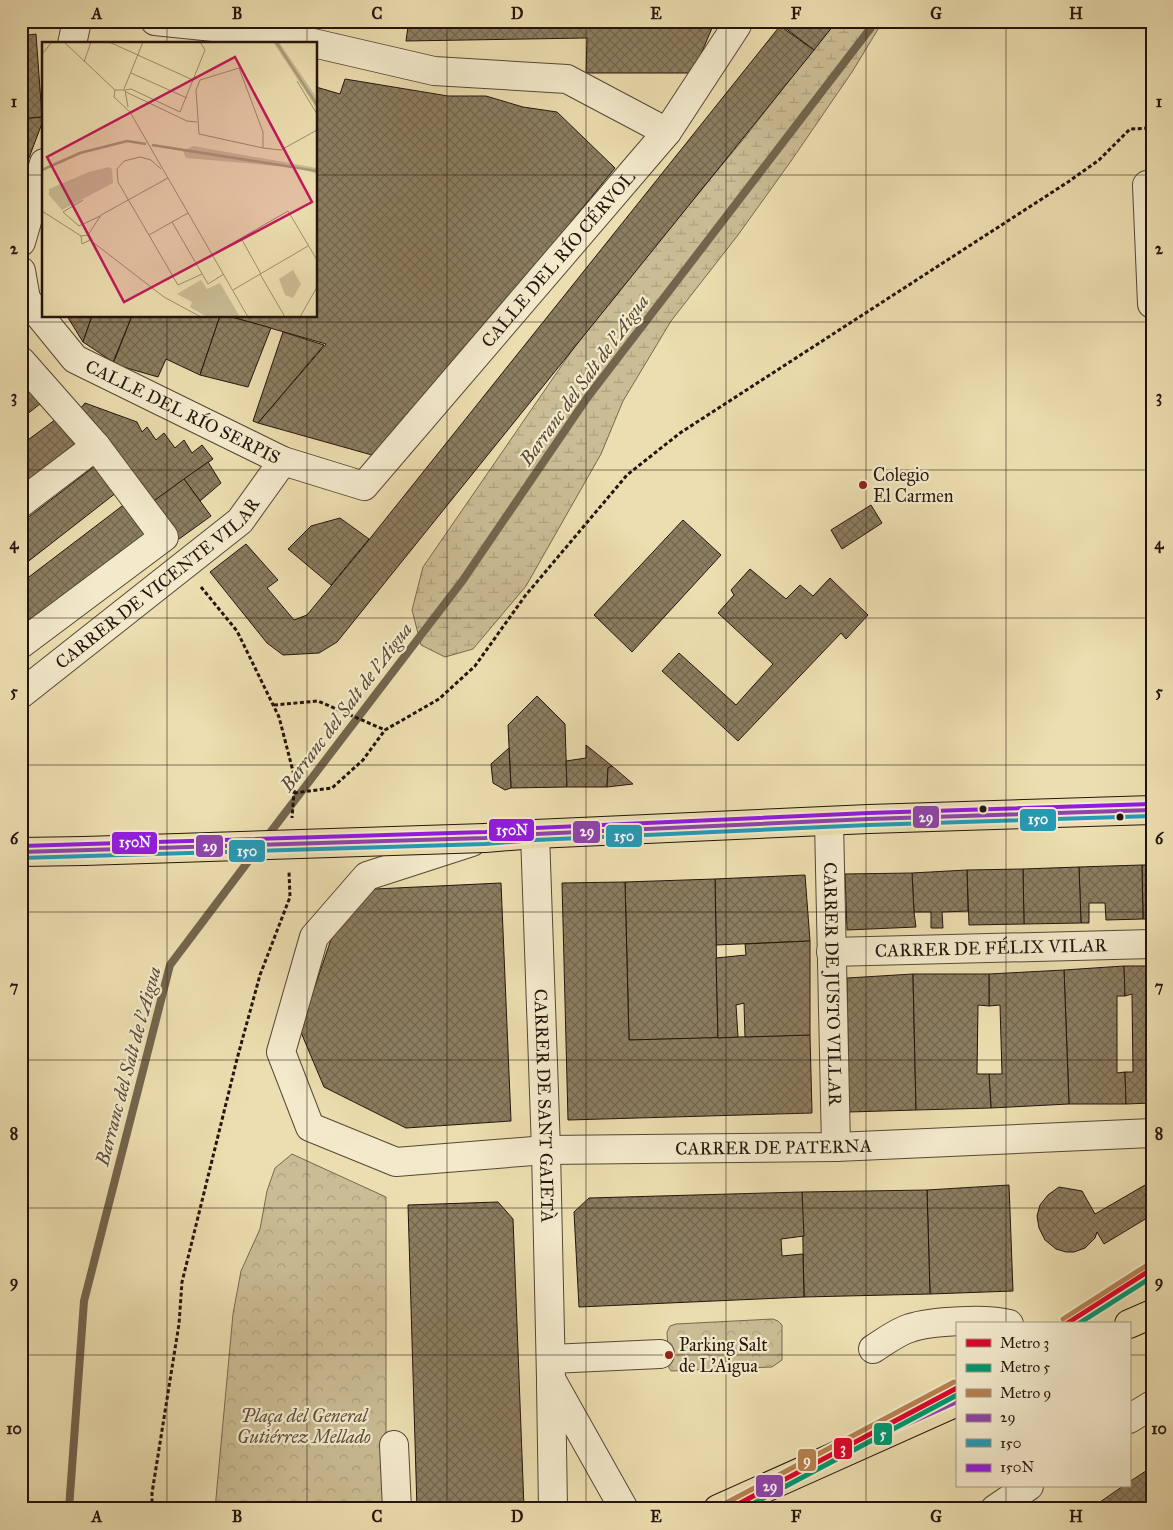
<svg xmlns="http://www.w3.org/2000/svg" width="1173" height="1530" viewBox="0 0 1173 1530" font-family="'IM FELL Great Primer',serif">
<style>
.forest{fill:url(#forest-crowns);stroke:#776850}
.wetland{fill:url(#wetland-marsh);stroke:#776850}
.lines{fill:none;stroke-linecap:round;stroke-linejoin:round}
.stream{stroke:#73654d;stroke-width:8}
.building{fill:url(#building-cross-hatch);stroke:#24150c}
.minor-casing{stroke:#564735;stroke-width:30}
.major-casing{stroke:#24150c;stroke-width:30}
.path{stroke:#24150c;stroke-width:3;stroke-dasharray:4 2.5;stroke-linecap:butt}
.minor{stroke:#f3eacc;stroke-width:28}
.major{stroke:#ecdeb0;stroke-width:28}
.major-bridge-casing{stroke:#24150c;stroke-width:30;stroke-linecap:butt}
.major-bridge{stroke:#ecdeb0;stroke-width:28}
.bus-1-casing{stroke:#f3eacc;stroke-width:8}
.bus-2-casing{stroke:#f3eacc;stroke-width:8}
.bus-3-casing{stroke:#f3eacc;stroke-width:8}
.bus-1{stroke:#8e44ad;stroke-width:4}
.bus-2{stroke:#259bb6;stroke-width:4}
.bus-3{stroke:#921be0;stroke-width:4}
.metro-1-casing{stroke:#f3eacc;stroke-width:9}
.metro-2-casing{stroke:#f3eacc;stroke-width:9}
.metro-3-casing{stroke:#f3eacc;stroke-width:9}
.metro-1{stroke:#dd052b;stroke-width:5}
.metro-2{stroke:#009870;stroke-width:5}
.metro-3{stroke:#b7814f;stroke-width:5}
.grid{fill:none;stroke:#24150c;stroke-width:1;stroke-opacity:0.55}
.poi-dot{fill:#8f2418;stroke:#f3eacc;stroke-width:2}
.bus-dot{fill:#24150c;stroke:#f3eacc;stroke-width:2}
.labels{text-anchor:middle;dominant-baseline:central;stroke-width:4.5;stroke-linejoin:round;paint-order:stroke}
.street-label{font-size:18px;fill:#24150c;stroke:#f3eacc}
.poi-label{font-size:18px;fill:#24150c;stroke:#f3eacc;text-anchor:start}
.park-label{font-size:18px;font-style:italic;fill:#5e4f3c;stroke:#f3eacc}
.water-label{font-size:19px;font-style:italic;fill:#594a37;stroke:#f3eacc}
.inset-river{fill:none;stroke:#a89a78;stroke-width:2.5}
.inset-road{fill:none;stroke:#9c8e6e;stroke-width:1}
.view{fill:#c2185b;fill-opacity:0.15;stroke:#c2185b;stroke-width:2.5}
.inset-edge{fill:none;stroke:#24150c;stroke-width:2.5}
.line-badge{stroke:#f3eacc;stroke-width:2}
.badge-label{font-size:14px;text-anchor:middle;font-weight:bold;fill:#fff}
.neatline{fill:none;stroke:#24150c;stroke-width:2}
.grid-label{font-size:16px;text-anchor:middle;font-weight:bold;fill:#24150c}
</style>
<defs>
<pattern id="forest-crowns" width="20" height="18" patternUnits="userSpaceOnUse" patternTransform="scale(1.25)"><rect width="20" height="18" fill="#cabc94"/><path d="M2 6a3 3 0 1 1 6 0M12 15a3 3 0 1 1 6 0" fill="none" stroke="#ada17e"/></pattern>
<pattern id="wetland-marsh" width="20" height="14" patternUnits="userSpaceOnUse" patternTransform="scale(1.25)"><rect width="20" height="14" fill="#cabc94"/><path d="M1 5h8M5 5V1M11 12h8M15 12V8" fill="none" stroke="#ada17e"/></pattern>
<pattern id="building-cross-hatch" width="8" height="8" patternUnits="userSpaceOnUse" patternTransform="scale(1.25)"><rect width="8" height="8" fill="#8c7e61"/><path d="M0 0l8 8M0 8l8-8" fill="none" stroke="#72664e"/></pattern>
</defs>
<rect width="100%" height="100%" fill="#ecdeb0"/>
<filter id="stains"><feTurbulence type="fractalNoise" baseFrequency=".004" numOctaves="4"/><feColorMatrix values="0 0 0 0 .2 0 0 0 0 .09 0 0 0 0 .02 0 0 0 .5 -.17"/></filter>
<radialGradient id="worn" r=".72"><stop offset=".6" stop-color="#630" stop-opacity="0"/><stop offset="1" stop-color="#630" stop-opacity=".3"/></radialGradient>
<g class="forest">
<polygon points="292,1154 386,1197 386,1509 215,1509 233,1314 241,1271 260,1229 267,1191 275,1168"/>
<polygon points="773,1319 778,1321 782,1325 782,1360 772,1367 671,1371 669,1368 667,1332 670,1326 676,1324"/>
</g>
<polygon class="wetland" points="835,21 883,21 852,72 791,161 738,235 671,321 623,401 601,454 526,586 473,649 445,657 421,645 412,610 423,567 591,323 746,136"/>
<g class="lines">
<g class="stream">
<polyline points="266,838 463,580 587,398 876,21"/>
<polyline points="69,1509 84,1301 170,965 256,851"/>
</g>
</g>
<g class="building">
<polygon points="340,21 715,21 693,73 586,73 587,38 406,41 408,26 353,24"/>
<polygon points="776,21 837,21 814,50"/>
<polygon points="780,26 814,50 337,642 319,653 283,655 267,643 210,572 246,544 278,580 267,588 294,620 307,615 360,551"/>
<polygon points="36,34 42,117 21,119 21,36"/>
<polygon points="345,79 448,96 486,96 523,107 557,112 615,168 379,457 258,423 326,344 228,316 316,316 316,87 340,94"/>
<polygon points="42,117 44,118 27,163 21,164 21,119"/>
<polygon points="67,316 92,316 83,342"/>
<polygon points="92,316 132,316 113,362 83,342"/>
<polygon points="132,316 220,316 200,375 166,359 158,377 113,364"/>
<polygon points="220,316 228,316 271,328 248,387 200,375"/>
<polygon points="283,332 324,345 258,423 253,421"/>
<polygon points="21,377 45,400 21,419"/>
<polygon points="85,403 137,422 142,432 147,427 156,440 164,433 175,448 184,440 192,453 202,445 213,459 151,503 80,409"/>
<polygon points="59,417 78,441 21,486 21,445"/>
<polygon points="100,462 121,489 21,567 21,523"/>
<polygon points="208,462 221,483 200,501 184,479"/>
<polygon points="184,479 211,516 179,539 151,503"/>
<polygon points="130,500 154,531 21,633 21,583"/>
<polygon points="871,505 882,523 842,549 831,530"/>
<polygon points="340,518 369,539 331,585 288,549 311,526"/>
<polygon points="683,520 721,555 632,652 594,615"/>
<polygon points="750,569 786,599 800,585 813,596 830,578 868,615 846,639 841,633 738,741 662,671 679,653 736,705 773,664 718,613 734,595 731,590"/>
<polygon points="537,696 565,724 567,787 511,788 508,725"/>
<polygon points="586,745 612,766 608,768 607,787 567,787 566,761 586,758"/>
<polygon points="509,748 511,788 505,790 493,783 491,764"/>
<polygon points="612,766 633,784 607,787 608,768"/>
<polygon points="1142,865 1152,865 1152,919 1143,919"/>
<polygon points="1142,865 1143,919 1106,920 1105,903 1089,903 1089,923 1081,923 1079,867"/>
<polygon points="1079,867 1081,923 1024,924 1023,869"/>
<polygon points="1023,869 1024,924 969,925 967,870"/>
<polygon points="967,870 968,911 942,912 943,928 931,928 931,912 914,912 912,873"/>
<polygon points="912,873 914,912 916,927 847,930 845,874"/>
<polygon points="805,875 810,941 716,945 715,879"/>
<polygon points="715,879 718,1038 629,1040 625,882"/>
<polygon points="625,882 629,1040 810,1035 812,1113 568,1120 562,883"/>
<polygon points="501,883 511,1121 406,1128 324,1087 300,1030 336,925 375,889"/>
<polygon points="810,941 810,1035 745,1037 744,1003 736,1005 738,1037 718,1038 716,958 746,955 745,944"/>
<polygon points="1124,966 1125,996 1117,996 1117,1073 1125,1072 1126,1104 1069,1104 1064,970"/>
<polygon points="1124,966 1152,966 1152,1103 1126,1104 1125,1072 1133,1072 1132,994 1125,996"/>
<polygon points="1064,970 1069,1104 991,1108 989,1074 1002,1074 1000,1005 989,1006 989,974"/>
<polygon points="913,974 916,1110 849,1112 847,978"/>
<polygon points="913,974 989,974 989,1006 978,1005 977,1074 989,1074 991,1108 916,1110"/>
<polygon points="1152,1181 1152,1215 1104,1244 1097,1232 1095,1238 1085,1248 1074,1252 1066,1252 1056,1249 1045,1240 1039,1228 1037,1216 1040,1205 1048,1195 1059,1187 1082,1191 1095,1214"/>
<polygon points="1009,1185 1013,1291 930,1294 927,1190"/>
<polygon points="927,1190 930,1294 804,1297 802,1192"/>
<polygon points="802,1192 804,1236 781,1239 782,1256 803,1254 804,1297 579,1307 574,1212 589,1198"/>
<polygon points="498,1202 513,1219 524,1508 417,1509 408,1205"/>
<polygon points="1152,1467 1152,1509 1090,1509 1123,1486 1129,1486 1129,1482"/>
</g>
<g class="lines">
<g class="minor-casing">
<g id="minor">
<polyline points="155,21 270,33 434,71 567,79 667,132"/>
<polyline points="72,44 77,21"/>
<polyline points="1152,185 1147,185 1152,304"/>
<polyline points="21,242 44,163"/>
<path id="s1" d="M21 271 26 299 75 359 283 461 364 486 667 132 737 25V21"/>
<polyline points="21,361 96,446 164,537 21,644"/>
<polyline points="21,503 96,446"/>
<path id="s2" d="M21 694 240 521 283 461"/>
<path id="s3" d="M829 822 836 1147"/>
<path id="s4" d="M535 834 546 1150 551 1379 624 1509"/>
<path id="s5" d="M472 842 367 876 314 937 281 1052 310 1127 396 1162 546 1150 836 1147 1152 1133"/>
<path id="s6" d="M831 952 1152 944"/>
<path d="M873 1349C884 1342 897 1332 910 1328 931 1321 988 1318 1009 1324"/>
<polyline points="551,1359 660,1354"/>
<polyline points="551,1383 553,1509"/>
<polyline points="1129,1419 1152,1405"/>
<polyline points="394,1445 397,1509"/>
<polyline points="995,1509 1029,1486"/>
</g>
</g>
<g class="major-casing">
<g id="major">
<polyline points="485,838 535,834 869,819 1152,810"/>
<polyline points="21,852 84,851"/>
<polyline points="1129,1324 1152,1314"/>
<polyline points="718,1509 957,1402"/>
</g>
</g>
<g class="path">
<polyline points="201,587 237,631 279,717 295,779 292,818"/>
<polyline points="274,705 318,701 385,730"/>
<polyline points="294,793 332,788 363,760 385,730 439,699 475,666 525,596 627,475 680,433 1068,182 1099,160 1130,129 1152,128"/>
<polyline points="152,1509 152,1493 179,1324 182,1282 237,1059 260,975 290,897 289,872"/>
</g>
<use href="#minor" class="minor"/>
<use href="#major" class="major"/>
<g class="major-bridge-casing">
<polyline id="major-bridge" points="84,851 485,838"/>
</g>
<use href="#major-bridge" class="major-bridge"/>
<g class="bus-1-casing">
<g id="bus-1">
<polyline points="21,852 485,838 535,834 869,819 1152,810"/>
<polyline points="719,1509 957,1402"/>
</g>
</g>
<g class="bus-2-casing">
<polyline id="bus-2" points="21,858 485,844 535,840 869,825 1152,816"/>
</g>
<g class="bus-3-casing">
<polyline id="bus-3" points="21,846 485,832 535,828 869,813 1152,804"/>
</g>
<use href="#bus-1" class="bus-1"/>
<use href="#bus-2" class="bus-2"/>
<use href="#bus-3" class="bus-3"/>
<g class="metro-1-casing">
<g id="metro-1">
<polyline points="1066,1324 1152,1269"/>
<polyline points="729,1509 957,1388"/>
</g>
</g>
<g class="metro-2-casing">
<g id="metro-2">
<polyline points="1078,1324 1152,1277"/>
<polyline points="743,1509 957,1395"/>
</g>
</g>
<g class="metro-3-casing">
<g id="metro-3">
<polyline points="1063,1319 1149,1264"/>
<polyline points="726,1503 954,1382"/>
</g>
</g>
<use href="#metro-1" class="metro-1"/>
<use href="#metro-2" class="metro-2"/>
<use href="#metro-3" class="metro-3"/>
</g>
<path class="grid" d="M167 21V44M307 21V44M447 21V1509M586 21V1509M726 21V1509M866 21V1509M1006 21V1324M21 175H44M316 175H1152M167 316V1509M307 316V1509M21 322H1152M21 470H1152M21 618H1152M21 765H1152M21 912H1152M21 1060H1152M21 1208H1152M21 1355H957M1129 1355H1152M1006 1486V1509"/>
<g class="poi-dot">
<circle cx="863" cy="485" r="5"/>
<circle cx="669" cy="1355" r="5"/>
</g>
<g class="bus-dot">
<circle cx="983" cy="809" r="4.5"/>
<circle cx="1120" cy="817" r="4.5"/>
</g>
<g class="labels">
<g class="street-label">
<text stroke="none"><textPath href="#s1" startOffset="721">CALLE DEL RÍO CÉRVOL</textPath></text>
<text stroke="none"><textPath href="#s1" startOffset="226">CALLE DEL RÍO SERPIS</textPath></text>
<text stroke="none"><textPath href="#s2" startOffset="176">CARRER DE VICENTE VILAR</textPath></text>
<text stroke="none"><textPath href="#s6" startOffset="160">CARRER DE FÉLIX VILAR</textPath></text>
<text stroke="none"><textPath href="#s3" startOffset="162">CARRER DE JUSTO VILLAR</textPath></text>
<text stroke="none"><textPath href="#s4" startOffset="272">CARRER DE SANT GAIETÀ</textPath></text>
<text stroke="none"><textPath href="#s5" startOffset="862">CARRER DE PATERNA</textPath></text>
</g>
<g class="poi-label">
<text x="873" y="475">Colegio<tspan x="873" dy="21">El Carmen</tspan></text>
<text x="679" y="1345">Parking Salt<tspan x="679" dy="21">de L'Aigua</tspan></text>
</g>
<g class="park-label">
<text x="304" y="1416">Plaça del General<tspan x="304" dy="21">Gutiérrez Mellado</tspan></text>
</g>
<g class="water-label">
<text transform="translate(584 380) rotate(-54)">Barranc del Salt de l'Aigua</text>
<text transform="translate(346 707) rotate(-53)">Barranc del Salt de l'Aigua</text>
<text transform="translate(128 1066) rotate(-75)">Barranc del Salt de l'Aigua</text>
</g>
</g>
<g transform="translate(42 42)">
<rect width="275" height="275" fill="#ecdeb0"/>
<path d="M67 125 70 127 71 141 20 168 7 153V147L47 130ZM251 228 259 242 251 256 243 253 237 237ZM159 238 165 247 178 241 198 275H165L148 265 150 260 135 252Z" fill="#cabc94"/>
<path d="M231 0H237L273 53 275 67ZM151 104 275 126V132L259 126 144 116 141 109Z" fill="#cabc94"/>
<path class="inset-river" d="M234 0 275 63M110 103 275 129M0 128 38 111 85 99 104 102"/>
<path class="inset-road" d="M22 0 73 48M67 0 151 38M0 12 10 0M42 20 49 0M89 31 145 56M255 39 275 72M82 47 101 0M73 48 72 55 88 70 206 275M73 48H83L86 65M83 48 89 47 138 70 163 8 158 0M84 50 145 79 155 80M221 106V90L197 26 158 38 154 48 157 92 221 106 239 108 275 88M119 127 109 118 98 115 82 119 75 127 76 140 136 243 160 232M41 158 21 170 37 184 58 174M0 169 39 194M130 180 166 242 182 232M46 193 59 173 126 136M107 193 146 171M39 194 46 193 48 198 122 255 159 275M39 194 40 202 48 198M199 196 219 232M170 213 246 169 275 218M218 232 243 275M191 248 266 204M258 275 275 245"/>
<path class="view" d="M193 15 270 160 82 260 5 115Z"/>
<rect width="275" height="275" class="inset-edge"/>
</g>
<g class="line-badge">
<rect x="912" y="805" width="28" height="24" rx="5" fill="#8e44ad"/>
<rect x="1019" y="808" width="38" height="24" rx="5" fill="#259bb6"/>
<rect x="488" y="818" width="47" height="24" rx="5" fill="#921be0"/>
<rect x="572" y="820" width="29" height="24" rx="5" fill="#8e44ad"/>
<rect x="605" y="824" width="38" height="24" rx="5" fill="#259bb6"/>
<rect x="111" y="831" width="47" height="24" rx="5" fill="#921be0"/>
<rect x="195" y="834" width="29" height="24" rx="5" fill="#8e44ad"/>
<rect x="228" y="839" width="38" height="24" rx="5" fill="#259bb6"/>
<rect x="873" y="1422" width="20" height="24" rx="5" fill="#009870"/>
<rect x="833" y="1437" width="20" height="23" rx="5" fill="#dd052b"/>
<rect x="797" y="1448" width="20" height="24" rx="5" fill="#b7814f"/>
<rect x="755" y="1474" width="29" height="24" rx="5" fill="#8e44ad"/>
</g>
<g class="badge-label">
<text x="926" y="822">29</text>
<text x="1038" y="824">150</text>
<text x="512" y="835">150N</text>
<text x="587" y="836">29</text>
<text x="624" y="841">150</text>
<text x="135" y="847">150N</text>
<text x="210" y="851">29</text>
<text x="247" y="856">150</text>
<text x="883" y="1439">5</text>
<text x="843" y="1453">3</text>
<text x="807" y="1465">9</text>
<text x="770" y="1491">29</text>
</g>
<rect width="1173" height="1530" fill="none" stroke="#ecdeb0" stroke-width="55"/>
<rect x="956" y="1322" width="175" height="165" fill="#f3eacc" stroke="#a0957f"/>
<rect x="966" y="1339" width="25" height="8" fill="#dd052b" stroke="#a0957f"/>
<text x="1000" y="1348" font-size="15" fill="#24150c">Metro 3</text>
<rect x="966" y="1364" width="25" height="8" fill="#009870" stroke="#a0957f"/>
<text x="1000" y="1372" font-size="15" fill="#24150c">Metro 5</text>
<rect x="966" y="1389" width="25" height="8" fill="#b7814f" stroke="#a0957f"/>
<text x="1000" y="1398" font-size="15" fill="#24150c">Metro 9</text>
<rect x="966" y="1414" width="25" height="8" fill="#8e44ad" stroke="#a0957f"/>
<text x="1000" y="1422" font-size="15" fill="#24150c">29</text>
<rect x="966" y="1439" width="25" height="8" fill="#259bb6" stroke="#a0957f"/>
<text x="1000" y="1448" font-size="15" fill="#24150c">150</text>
<rect x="966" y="1464" width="25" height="8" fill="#921be0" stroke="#a0957f"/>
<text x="1000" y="1472" font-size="15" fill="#24150c">150N</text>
<rect x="28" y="28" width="1118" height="1474" class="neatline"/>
<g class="grid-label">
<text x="97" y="19">A</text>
<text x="237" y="19">B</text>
<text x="377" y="19">C</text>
<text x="517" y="19">D</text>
<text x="656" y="19">E</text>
<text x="796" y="19">F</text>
<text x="936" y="19">G</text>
<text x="1076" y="19">H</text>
<text x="14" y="107">1</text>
<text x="1159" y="107">1</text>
<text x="14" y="254">2</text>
<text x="1159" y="254">2</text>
<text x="14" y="402">3</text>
<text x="1159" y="402">3</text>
<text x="14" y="549">4</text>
<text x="1159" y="549">4</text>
<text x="14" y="697">5</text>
<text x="1159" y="697">5</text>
<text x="14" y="844">6</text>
<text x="1159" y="844">6</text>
<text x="14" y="992">7</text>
<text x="1159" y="992">7</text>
<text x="14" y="1139">8</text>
<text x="1159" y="1139">8</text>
<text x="14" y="1287">9</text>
<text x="1159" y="1287">9</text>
<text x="14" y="1434">10</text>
<text x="1159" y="1434">10</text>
<text x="97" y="1522">A</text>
<text x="237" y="1522">B</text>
<text x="377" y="1522">C</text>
<text x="517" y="1522">D</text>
<text x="656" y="1522">E</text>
<text x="796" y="1522">F</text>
<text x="936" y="1522">G</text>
<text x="1076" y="1522">H</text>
</g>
<rect width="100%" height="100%" filter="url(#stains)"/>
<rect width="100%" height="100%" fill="url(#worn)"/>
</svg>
